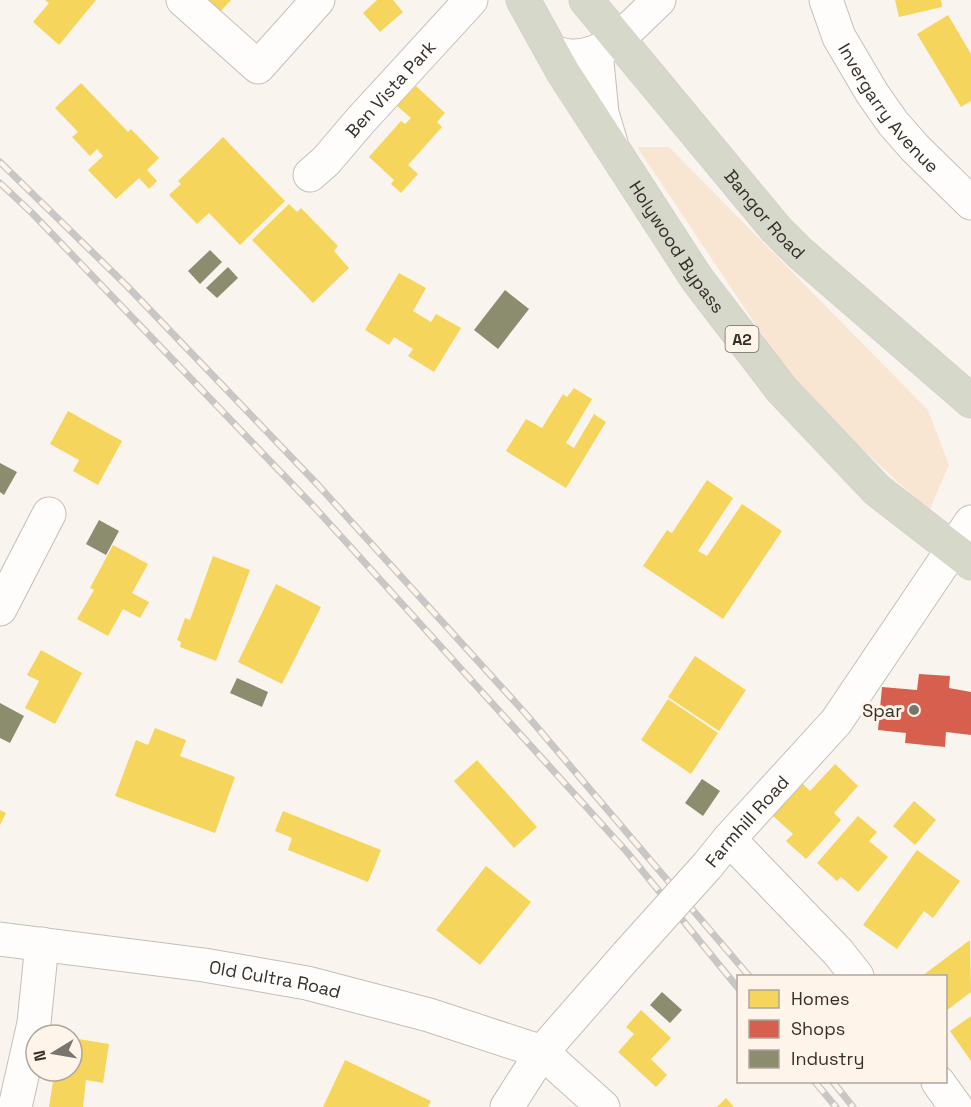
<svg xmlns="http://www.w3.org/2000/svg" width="971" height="1107" viewBox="0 0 971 1107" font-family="'Space Grotesk',sans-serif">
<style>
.green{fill:#f9e6d2}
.homes{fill:#f6d55c}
.shops{fill:#d6604d}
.industry{fill:#8c8c6e}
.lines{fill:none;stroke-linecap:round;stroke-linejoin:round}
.minor-casing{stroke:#c4beb9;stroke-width:35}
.highway-casing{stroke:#d5d1ce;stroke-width:35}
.minor{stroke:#fefdfc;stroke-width:33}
.highway{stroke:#d6d8ca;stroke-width:33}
.rail-casing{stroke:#c8c7c5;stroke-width:7}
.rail{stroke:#fef4ea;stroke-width:4.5;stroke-dasharray:14;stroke-linecap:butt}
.minor-bridge-casing{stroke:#c4beb9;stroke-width:35;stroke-linecap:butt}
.minor-bridge{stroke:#fefdfc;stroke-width:33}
.poi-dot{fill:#7a746e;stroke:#fef4ea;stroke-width:2}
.labels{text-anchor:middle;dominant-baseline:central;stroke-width:6;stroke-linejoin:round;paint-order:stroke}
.shield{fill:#fef4ea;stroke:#716a63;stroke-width:1.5}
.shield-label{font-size:16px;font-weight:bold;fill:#352f29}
.street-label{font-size:18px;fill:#352f29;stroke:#fef4ea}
.poi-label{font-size:18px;fill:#352f29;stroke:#fef4ea;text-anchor:end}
</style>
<rect width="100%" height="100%" fill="#faf4ee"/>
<polygon class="green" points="637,147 669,147 928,410 949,465 929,511 800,391"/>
<g class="homes">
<polygon points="45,0 96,0 59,45 33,22 49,3"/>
<polygon points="206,0 231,0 220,12"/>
<polygon points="377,0 393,0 403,12 380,32 363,13"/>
<polygon points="895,0 941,0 942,7 899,17"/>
<polygon points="948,15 971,54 971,101 961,107 917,34"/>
<polygon points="81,83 128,132 131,129 159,158 147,170 157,181 149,189 139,178 116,199 88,170 103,156 97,149 90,156 72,137 78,132 55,108"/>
<polygon points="416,86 445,113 437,122 442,127 408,165 418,174 401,193 391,184 394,180 369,157 401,121 405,124 411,118 397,106"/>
<polygon points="223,137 285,201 240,245 209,213 197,224 169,195 181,184 178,181"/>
<polygon points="289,204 297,212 301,208 338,246 334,251 349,268 313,303 252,240"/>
<polygon points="399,273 426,288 413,311 431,322 436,314 461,328 434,372 408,356 413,349 394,337 389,345 365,330"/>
<polygon points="574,388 592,399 566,443 574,448 594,414 606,422 566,488 506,451 526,419 542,428 563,394 567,397"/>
<polygon points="68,411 122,441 98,485 73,471 79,460 50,444"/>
<polygon points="707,480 733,498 698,551 707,556 742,504 782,531 723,619 643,566 667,530 672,533"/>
<polygon points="113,545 148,564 132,593 149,602 140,618 123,609 108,636 77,619 94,590 90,588"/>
<polygon points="213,556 250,570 216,661 180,647 181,642 177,640 185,618 190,620"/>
<polygon points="276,584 321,607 282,684 238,662"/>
<polygon points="41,650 82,673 55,724 25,708 39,681 27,675"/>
<polygon points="695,656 746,690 719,731 668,697"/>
<polygon points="668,699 718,733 691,774 641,740"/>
<polygon points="155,728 186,740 180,756 235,777 215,833 115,796 136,740 148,745"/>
<polygon points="477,760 537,827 514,848 454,781"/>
<polygon points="835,764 858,786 834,813 841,820 806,859 786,841 793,834 772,815 802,783 810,791"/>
<polygon points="914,801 936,820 915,845 893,826"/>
<polygon points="0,810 6,813 0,825"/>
<polygon points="283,811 381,850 368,882 288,850 292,838 275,831"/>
<polygon points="858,816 877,832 869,841 888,857 858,892 841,877 837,881 817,863"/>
<polygon points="917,850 960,881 933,918 924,911 897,949 863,925"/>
<polygon points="486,866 531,902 480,965 436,930"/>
<polygon points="970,940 971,992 946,1011 946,976 922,976"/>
<polygon points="641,1010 671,1038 651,1059 667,1075 656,1087 618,1052 634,1034 626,1027"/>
<polygon points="971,1016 971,1061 950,1031"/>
<polygon points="72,1038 109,1044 103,1083 86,1080 83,1107 49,1107 54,1075 34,1071 72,1071"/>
<polygon points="345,1060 431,1101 428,1107 323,1107"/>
<polygon points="726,1098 734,1107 717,1107"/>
</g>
<polygon class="shops" points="919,674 950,676 949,688 971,692 971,735 946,732 945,747 905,743 906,733 878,730 882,687 917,690"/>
<g class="industry">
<polygon points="210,250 222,262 200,284 188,271"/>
<polygon points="228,267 238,278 217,298 206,288"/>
<polygon points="505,290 529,309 498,349 474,330"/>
<polygon points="0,463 17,472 4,495 0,492"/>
<polygon points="99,520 119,531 106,555 86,544"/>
<polygon points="237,678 268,692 262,707 230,693"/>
<polygon points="0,703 24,716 10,743 0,738"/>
<polygon points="702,779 720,791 703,816 685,803"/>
<polygon points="662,992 682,1010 670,1023 650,1005"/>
</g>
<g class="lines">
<g class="minor-casing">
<g id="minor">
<polyline points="183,0 258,67 318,0"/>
<path id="s1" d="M826 0 839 37 872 93 893 123 915 148 971 203"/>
<path d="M553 52C559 54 565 56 572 56 607 58 635 22 659 0"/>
<polyline points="596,52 602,113 611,143"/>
<path id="s2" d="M310 175 326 161 360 121 471 0"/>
<polyline points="0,609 49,514"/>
<polyline points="729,839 838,952 857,976"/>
<path id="s3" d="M707 866 729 839 836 722 971 522"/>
<path id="s4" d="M0 939 204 965 307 983 429 1015 542 1052 603 1107"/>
<polyline points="938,1082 956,1107"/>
<polyline points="15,1107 34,1023 42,944"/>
<polyline points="507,1107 542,1052 627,955"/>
</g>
</g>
<g class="highway-casing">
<g id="highway">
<path id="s5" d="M523 0 563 72 697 279 782 390 877 490 971 563"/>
<path id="s6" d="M586 0 776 229 800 253 971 401"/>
</g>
</g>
<use href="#minor" class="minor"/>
<use href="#highway" class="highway"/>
<g class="rail-casing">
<g id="rail">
<polyline points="0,162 127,286 318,485 525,713 749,976"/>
<polyline points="0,183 33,214 317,510 627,852 738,988"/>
<polyline points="815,1082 836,1107"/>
<polyline points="833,1082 853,1107"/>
</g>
</g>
<use href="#rail" class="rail"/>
<g class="minor-bridge-casing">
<polyline id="minor-bridge" points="627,955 707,866"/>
</g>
<use href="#minor-bridge" class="minor-bridge"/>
</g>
<circle class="poi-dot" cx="914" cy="710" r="6"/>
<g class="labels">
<rect class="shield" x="725.5" y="326" width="33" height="26" rx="4.5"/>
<g class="shield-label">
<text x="742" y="339">A2</text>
</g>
<g class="street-label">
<text stroke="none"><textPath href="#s2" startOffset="118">Ben Vista Park</textPath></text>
<text stroke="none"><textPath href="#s1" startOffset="126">Invergarry Avenue</textPath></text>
<text stroke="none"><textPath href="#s6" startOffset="279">Bangor Road</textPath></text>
<text stroke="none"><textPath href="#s5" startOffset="291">Holywood Bypass</textPath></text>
<text stroke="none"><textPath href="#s3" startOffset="60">Farmhill Road</textPath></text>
<text stroke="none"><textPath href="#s4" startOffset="278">Old Cultra Road</textPath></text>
</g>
<g class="poi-label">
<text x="902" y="710">Spar</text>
</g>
</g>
<rect x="737" y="975" width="210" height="108" fill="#fef4ea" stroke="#aea59d" stroke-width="1.5"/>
<rect x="749" y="990" width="30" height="18" fill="#f6d55c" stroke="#aea59d" stroke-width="1.5"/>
<text x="791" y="1005" font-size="18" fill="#352f29">Homes</text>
<rect x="749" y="1020" width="30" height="18" fill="#d6604d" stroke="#aea59d" stroke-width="1.5"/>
<text x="791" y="1035" font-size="18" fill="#352f29">Shops</text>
<rect x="749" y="1050" width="30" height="18" fill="#8c8c6e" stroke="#aea59d" stroke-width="1.5"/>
<text x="791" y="1065" font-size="18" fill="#352f29">Industry</text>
<g transform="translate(54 1053) rotate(259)"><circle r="28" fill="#fef4ea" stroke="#aea59d" stroke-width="1.5"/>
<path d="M0-4.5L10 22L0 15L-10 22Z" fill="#7a746e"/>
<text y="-9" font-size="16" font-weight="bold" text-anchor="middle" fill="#352f29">N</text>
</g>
</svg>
